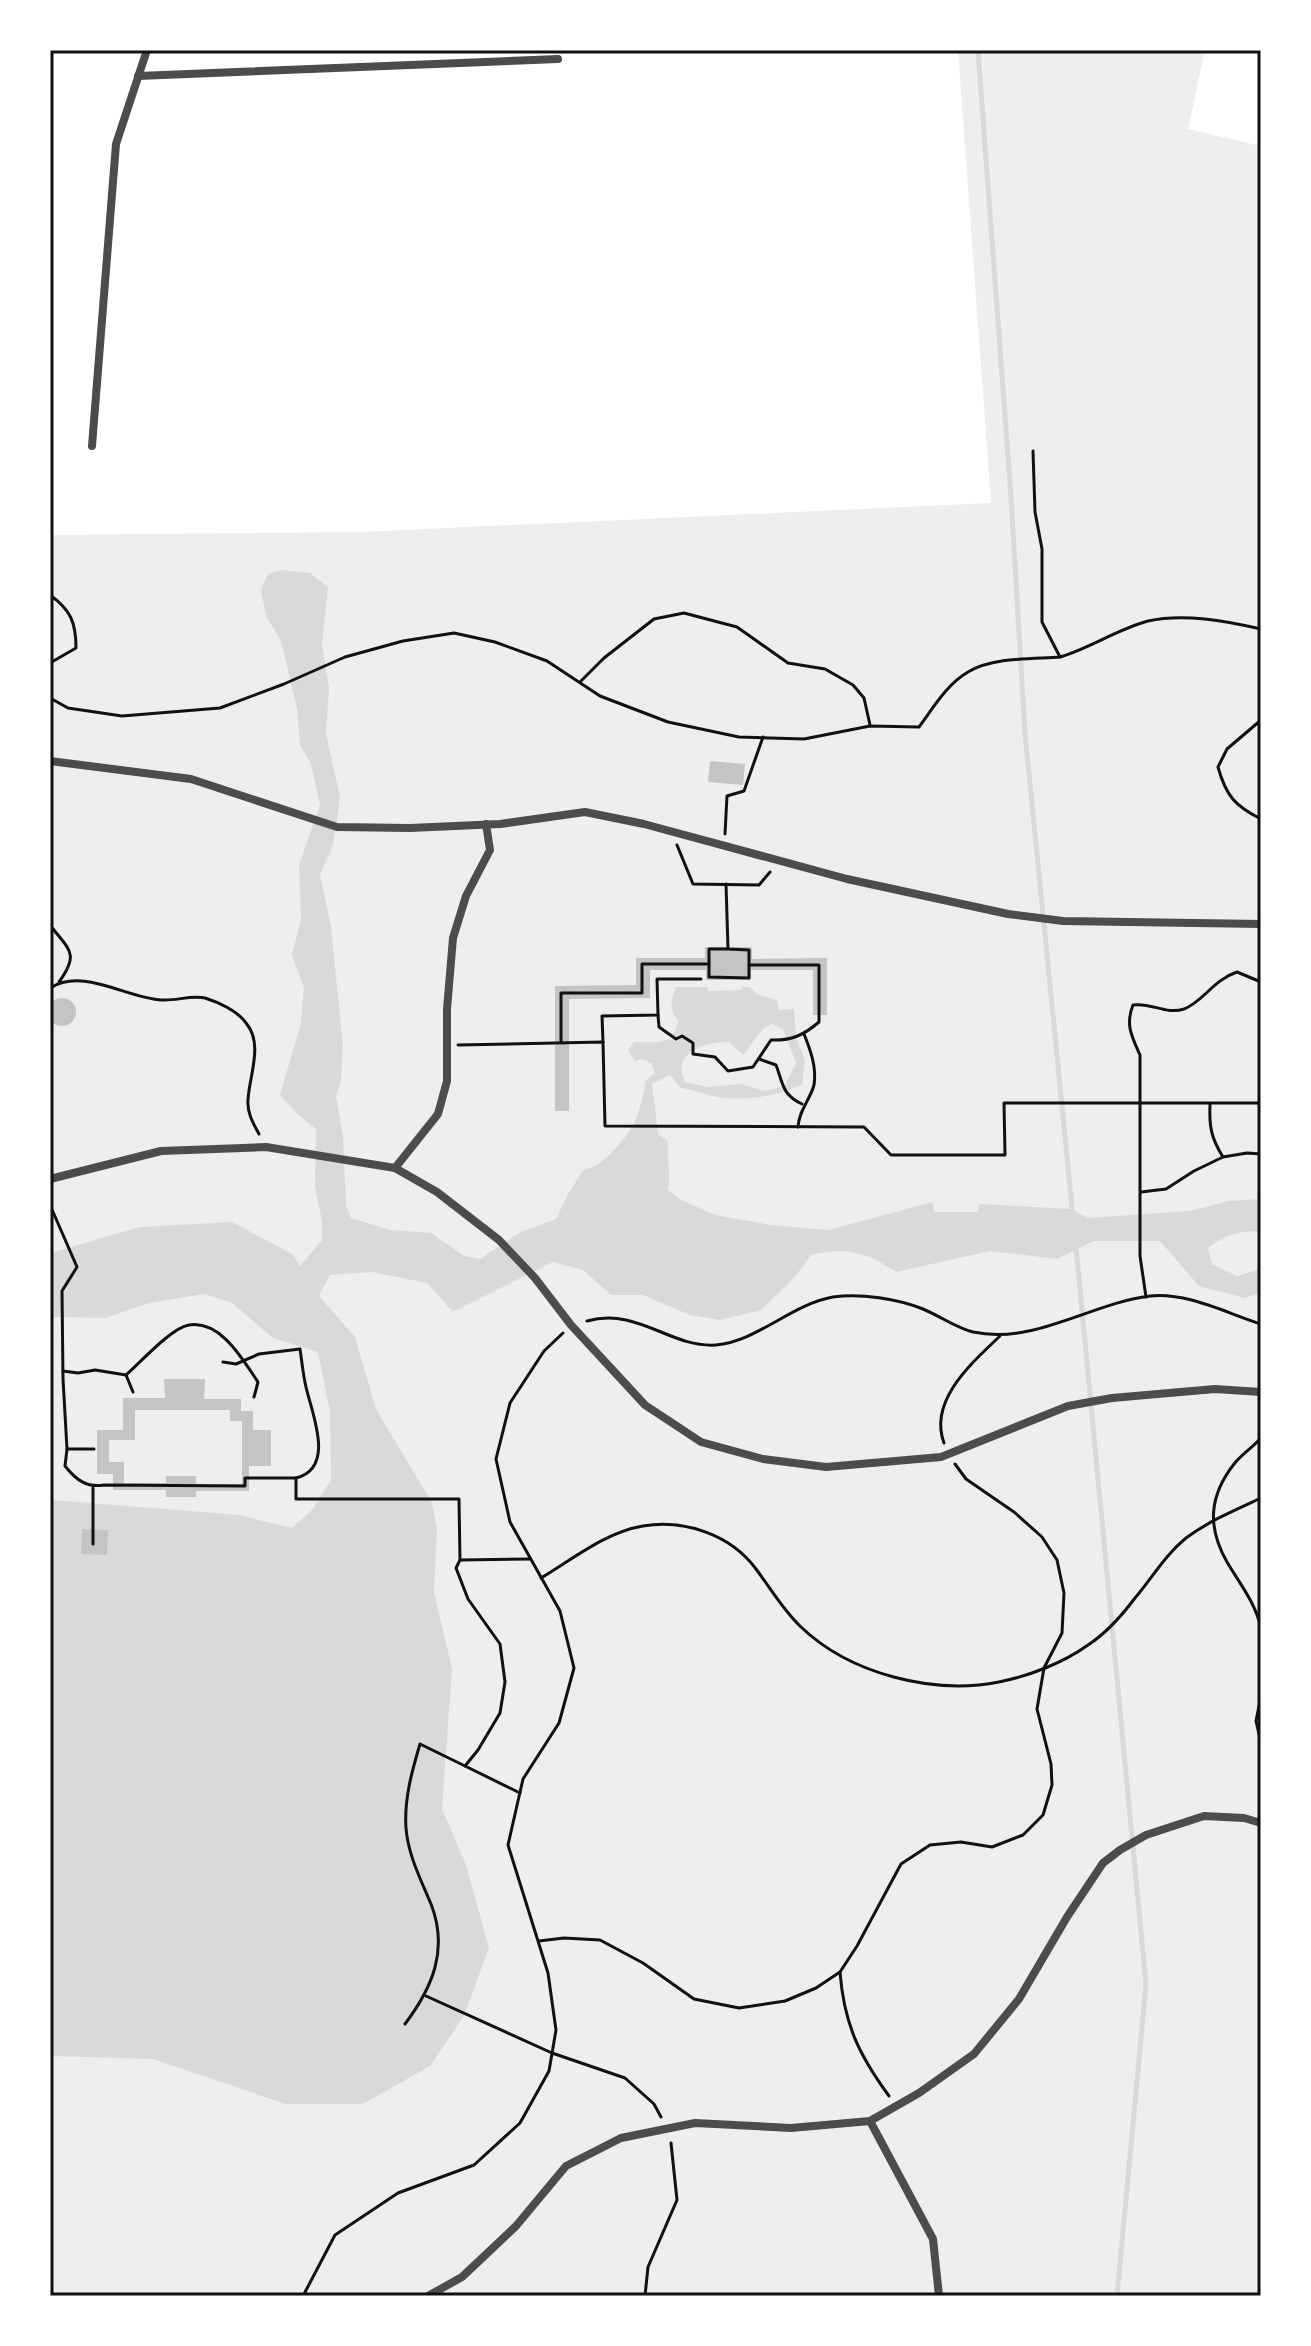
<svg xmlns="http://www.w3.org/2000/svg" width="1311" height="2346" viewBox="0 0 1311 2346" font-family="Lato,sans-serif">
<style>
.green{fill:#eee}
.water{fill:#d9d9d9;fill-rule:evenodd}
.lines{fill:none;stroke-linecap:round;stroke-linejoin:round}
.stream{stroke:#d9d9d9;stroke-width:5}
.building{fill:#c4c4c4;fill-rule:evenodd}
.path{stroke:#111;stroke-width:3}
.minor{stroke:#4c4c4c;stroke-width:8}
.neatline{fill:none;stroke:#111;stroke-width:3}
</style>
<rect width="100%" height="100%" fill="#fff"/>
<polygon class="green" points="958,50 1205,50 1188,129 1261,146 1261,2296 50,2296 50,535 360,532 991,503"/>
<path class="water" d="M281 570 310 573 328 587 322 644 329 688 326 734 340 797 333 845 320 874 331 927 343 1046 341 1080 336 1096 343 1136 346 1205 351 1218 390 1230 431 1233 464 1256 480 1259 521 1232 556 1219 568 1194 584 1169C597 1168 602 1161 611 1153 636 1128 640 1113 646 1080L655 1073 652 1064 642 1059 635 1061 628 1050 634 1042H659L671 1039 679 1021C668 1010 671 1000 676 987H707L708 991 742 990V987H750L757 994 777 1001 779 1010 794 1009 796 1038 805 1060 802 1085C772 1097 744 1102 712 1096 702 1094 693 1089 681 1088L670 1075 652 1084 658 1134 668 1141C667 1158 671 1173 668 1190L682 1200 715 1215 771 1225 829 1230 933 1202 934 1212H978L979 1204 1071 1209 1088 1218 1189 1211 1229 1201 1261 1199V1232C1240 1229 1225 1236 1208 1248L1212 1264 1237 1276 1261 1269V1292L1245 1298 1199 1286 1160 1241H1094L1057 1259 990 1251 896 1272C866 1252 846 1247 811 1255L794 1278 761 1310 720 1320 690 1315 643 1295H611L583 1270 553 1262 453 1312 427 1283 372 1272 330 1275 319 1296 355 1337 376 1409 432 1503 437 1529 434 1592 452 1669 442 1809 466 1865 489 1948 464 2016 430 2066 363 2104H286L153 2059 50 2056V1494L53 1500 239 1515 292 1528 312 1510 331 1480 330 1412 318 1352 273 1338 232 1303 204 1294 149 1303 105 1318 50 1317V1253L140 1227 232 1222 292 1254 300 1266 322 1240V1221L315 1187 316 1129 297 1114 280 1095 301 1023 304 988 292 955 301 919 299 865 320 805 311 764 300 745 297 708 285 657 280 639 266 616 261 590 268 574ZM772 1024 783 1029 796 1063 785 1086 764 1091 741 1084 708 1087 685 1082C670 1051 707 1042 729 1042L743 1055 763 1029Z"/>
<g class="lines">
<g class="stream">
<polyline points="978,50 1011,497 1025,733 1073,1217"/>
<polyline points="1076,1247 1146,1984 1117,2296"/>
</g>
</g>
<g class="building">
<polygon points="710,761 745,764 743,785 708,782"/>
<polygon points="705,947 752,947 752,959 827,958 827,1015 813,1015 813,970 751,970 751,980 706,980 706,970 650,970 650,998 569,999 569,1111 555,1111 555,986 636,985 636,958 705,958"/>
<circle cx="62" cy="1012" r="14"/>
<path d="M164 1379H205L204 1399H241V1411H253V1430H271V1466H249V1491H196V1497H166V1490H113V1474H97V1430H123V1398H165ZM135 1410H230V1421H242V1484H196V1476H166V1483H124V1462H109V1440H135Z"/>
<polygon points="82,1529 108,1530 107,1555 81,1554"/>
</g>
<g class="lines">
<g class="path">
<path d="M1033 451 1035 512 1042 549V622L1060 657C1090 648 1118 629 1148 621 1184 613 1226 621 1261 629"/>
<path d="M50 595C71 610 76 623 76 648L50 663"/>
<polyline points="580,682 604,658 654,619 684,613 737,627 788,663 825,669 853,685 864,698 870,725"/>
<path d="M50 698 68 708 122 716 220 708 284 684 345 657 403 641 454 633 495 642 547 661 600 696 668 722 739 737 804 739 870 726 919 727C933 708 947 684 968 672 993 657 1032 659 1060 657"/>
<path d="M1261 720 1227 749 1218 767C1226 796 1235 806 1261 819"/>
<polyline points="725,834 727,796 744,791 763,737"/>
<polyline points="677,845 693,884 759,885 770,872"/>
<polyline points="726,884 728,949 709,949 709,977 749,978 749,950 728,949"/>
<path d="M50 925C69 950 80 953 59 982"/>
<path d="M50 988C83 967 126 998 162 1000 176 1001 191 995 205 998 218 1002 238 1011 246 1023 264 1044 249 1076 248 1100 247 1113 253 1123 259 1134"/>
<path d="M658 1015 659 1027 676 1039 682 1036 693 1043V1054L715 1057 728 1071 753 1067 771 1040C791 1041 804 1035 819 1022V965H749"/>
<polyline points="561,1041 561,993 642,993 642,964 709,964"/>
<polyline points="603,1042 602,1016 658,1015 657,979 701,979"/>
<polyline points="458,1045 603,1042 605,1126 864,1127 891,1155 1005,1155 1004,1103 1261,1103"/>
<path d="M759 1059 776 1065C783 1083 782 1095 802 1104"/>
<path d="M1210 1104C1209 1126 1211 1138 1223 1157"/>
<path d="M798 1127C799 1110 810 1100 814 1085 817 1067 810 1049 804 1034"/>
<polyline points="1141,1192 1166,1189 1194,1171 1223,1157 1247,1153 1261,1154"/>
<path d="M50 1205 77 1267 62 1291 63 1379 67 1449 65 1466C76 1480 87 1488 104 1485L245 1486V1478H296V1499H459L460 1560 530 1559"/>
<path d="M1146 1297 1140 1256V1055C1132 1037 1125 1025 1133 1005 1151 1002 1166 1015 1184 1009 1203 1002 1213 980 1237 972L1261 982"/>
<path d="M587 1321C638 1307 670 1348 716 1345 756 1342 792 1304 833 1297 861 1293 898 1299 923 1309 940 1316 956 1328 973 1332 1035 1345 1091 1303 1150 1296 1187 1292 1226 1313 1261 1324"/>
<path d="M223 1362 236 1364 259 1354 300 1349C302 1362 303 1375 306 1387 312 1414 336 1468 296 1478"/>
<path d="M63 1371 78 1373 95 1370 126 1375C141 1362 171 1328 189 1325 221 1320 243 1360 258 1382L254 1397"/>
<polyline points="126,1375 133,1392"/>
<path d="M1261 1438C1253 1447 1242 1454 1234 1464 1209 1496 1207 1527 1227 1562 1240 1584 1255 1602 1261 1628"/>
<path d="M944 1443C928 1400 973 1362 1000 1336"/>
<polyline points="67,1449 94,1449"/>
<polyline points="93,1488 93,1544"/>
<polyline points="460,1560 456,1568 468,1599 500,1644 505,1682 500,1713 478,1750 465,1766 520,1793"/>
<path d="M541 1578C573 1559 606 1532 643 1526 685 1519 731 1535 756 1569 771 1589 783 1610 801 1627 850 1674 933 1695 999 1682 1029 1676 1063 1663 1088 1645 1105 1634 1123 1614 1135 1598 1152 1578 1165 1555 1186 1538 1209 1521 1235 1510 1261 1498"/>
<polyline points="1261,1696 1256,1721 1261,1743"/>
<polyline points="539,1941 564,1938 600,1940 643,1963 694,1999 739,2008 785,2001 816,1988 840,1972 857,1946 901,1864 930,1845 961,1842 992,1847 1023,1835 1043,1815 1052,1785 1051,1764 1037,1709 1044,1668 1062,1633 1064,1593 1057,1560 1042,1537 1014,1512 966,1479 955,1464"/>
<path d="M840 1972C844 2024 859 2055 889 2096"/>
<polyline points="426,1996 552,2053 625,2078 654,2104 661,2117"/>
<path d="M405 2024C432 1988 449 1950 431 1904 421 1880 408 1855 406 1828 404 1799 412 1771 420 1744L465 1766"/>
<polyline points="303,2296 335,2235 398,2193 474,2165 520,2123 549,2071 556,2030 548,1973 508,1845 523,1779 559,1723 574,1668 560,1611 510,1522 496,1459 510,1403 544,1351 563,1333"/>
<polyline points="645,2296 648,2267 677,2200 671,2143"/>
</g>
<g class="minor">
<polyline points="138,76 558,59"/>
<polyline points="92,446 116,144 147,50"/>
<polyline points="50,761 191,779 337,827 410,828 500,824 585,812 644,824 847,879 1008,914 1063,921 1261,924"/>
<polyline points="395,1168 438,1114 447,1081 447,1009 453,938 466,896 490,850 486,824"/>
<polyline points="50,1179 161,1151 266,1147 395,1168 437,1192 499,1240 535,1278 571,1325 645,1405 701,1442 763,1459 826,1467 941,1457 1068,1406 1112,1398 1215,1389 1261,1392"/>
<polyline points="870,2121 933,2239 939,2296"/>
<polyline points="428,2296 462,2277 516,2226 566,2166 621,2138 695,2123 791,2128 870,2121 919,2093 974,2054 1019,1999 1067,1917 1103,1863 1120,1850 1146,1835 1204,1816 1244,1818 1261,1823"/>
</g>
</g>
<rect width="1311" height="2346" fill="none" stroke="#ffffff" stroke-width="104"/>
<rect x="52" y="52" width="1207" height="2242" class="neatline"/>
</svg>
